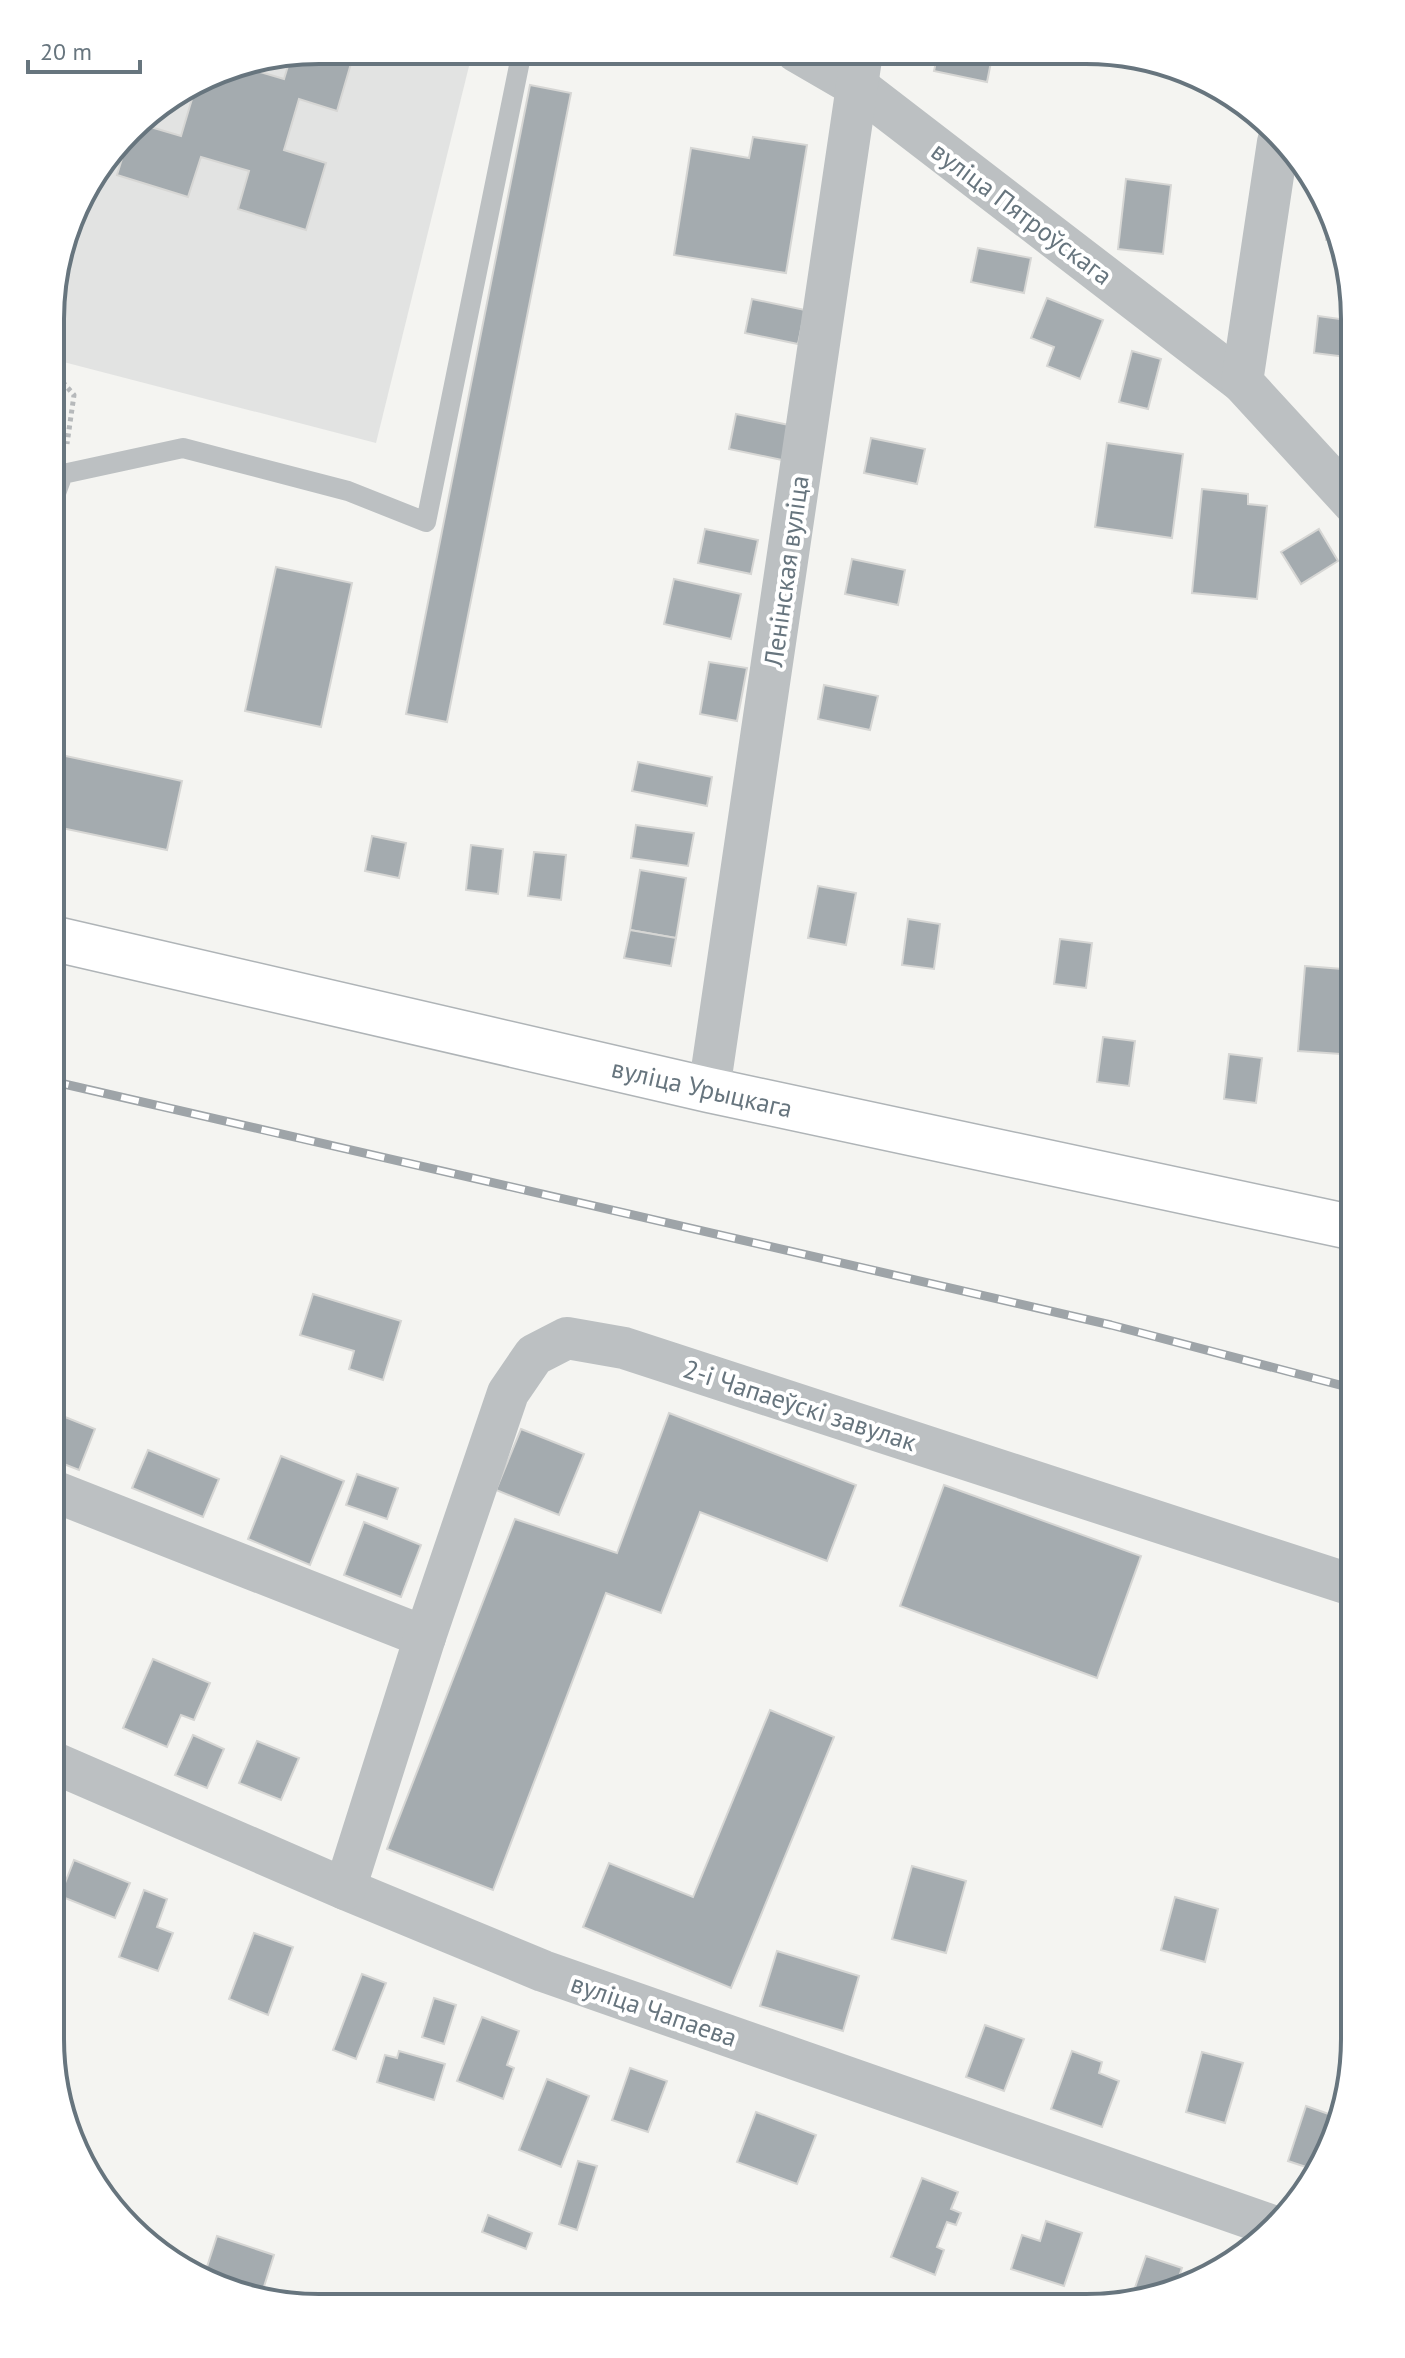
<svg xmlns="http://www.w3.org/2000/svg" width="1405" height="2358" viewBox="0 0 1405 2358" font-family="'PT Sans',sans-serif">
<style>
.built{fill:#e2e3e2}
.building{fill:#a4abaf;stroke:#d6d6d4;stroke-width:2}
.lines{fill:none;stroke-linecap:round;stroke-linejoin:round}
.secondary-casing{stroke:#afb4b7;stroke-width:47}
.path{stroke:#b6b9bb;stroke-width:5;stroke-dasharray:4 4;stroke-linecap:butt}
.service{stroke:#bcc0c2;stroke-width:20}
.minor{stroke:#bcc0c2;stroke-width:42}
.secondary{stroke:#fff;stroke-width:44}
.rail-casing{stroke:#9ea4a8;stroke-width:9}
.rail{stroke:#fff;stroke-width:6;stroke-dasharray:18;stroke-linecap:butt}
.labels{text-anchor:middle;dominant-baseline:central;stroke-width:8;stroke-linejoin:round;paint-order:stroke}
.street-label{font-size:26px;fill:#67757e;stroke:#fff}
.rim{fill:none;stroke:#67757e;stroke-width:4}
</style>
<rect width="100%" height="100%" fill="#f4f4f1"/>
<polygon class="built" points="319,50 473,50 376,443 52,359 52,285 78,200 141,117 217,70"/>
<g class="building">
<polygon points="319,50 355,50 337,111 299,99 284,150 326,163 306,230 238,209 249,171 201,157 188,197 117,175 130,132 137,123 181,136 197,82 217,70 240,66 284,79 291,56"/>
<polygon points="938,52 993,52 987,82 934,71"/>
<polygon points="530,85 571,93 447,722 406,714"/>
<polygon points="753,137 807,145 786,273 674,255 691,148 749,158"/>
<polygon points="1126,179 1171,185 1163,254 1118,249"/>
<polygon points="1329,210 1335,217 1340,242 1326,240"/>
<polygon points="978,248 1031,258 1024,293 971,282"/>
<polygon points="1047,298 1103,320 1080,379 1047,366 1054,347 1031,338"/>
<polygon points="752,299 805,310 798,344 745,333"/>
<polygon points="1318,316 1355,321 1355,358 1314,353"/>
<polygon points="1132,351 1161,359 1148,409 1119,402"/>
<polygon points="736,414 789,425 782,460 729,449"/>
<polygon points="871,438 925,449 917,484 864,473"/>
<polygon points="1107,443 1183,454 1172,538 1095,527"/>
<polygon points="1202,489 1248,494 1248,504 1267,506 1257,599 1192,593"/>
<polygon points="705,529 758,540 751,574 698,563"/>
<polygon points="1319,529 1338,561 1301,584 1281,552"/>
<polygon points="852,559 905,570 898,605 845,594"/>
<polygon points="276,567 352,583 321,727 245,711"/>
<polygon points="674,579 741,594 731,639 664,624"/>
<polygon points="709,662 747,668 737,721 700,714"/>
<polygon points="824,685 878,696 870,730 818,719"/>
<polygon points="61,755 182,781 167,850 52,826 52,766 59,767"/>
<polygon points="638,762 712,777 707,806 632,791"/>
<polygon points="636,825 694,833 688,866 631,858"/>
<polygon points="372,836 406,843 399,878 365,871"/>
<polygon points="471,845 503,849 498,894 466,890"/>
<polygon points="534,852 566,855 561,900 528,896"/>
<polygon points="640,870 686,878 676,938 630,930"/>
<polygon points="818,886 856,893 846,945 808,938"/>
<polygon points="908,919 940,924 934,969 902,965"/>
<polygon points="630,930 676,938 671,966 624,958"/>
<polygon points="1060,939 1092,943 1086,988 1054,984"/>
<polygon points="1305,966 1355,970 1355,1055 1298,1051"/>
<polygon points="1103,1037 1135,1041 1129,1086 1097,1082"/>
<polygon points="1229,1054 1262,1058 1256,1103 1224,1099"/>
<polygon points="313,1294 401,1321 383,1380 349,1369 354,1351 300,1335"/>
<polygon points="669,1413 856,1485 827,1561 700,1512 661,1613 606,1593 493,1890 387,1849 515,1519 617,1553"/>
<polygon points="65,1417 95,1429 79,1470 51,1459 51,1453"/>
<polygon points="521,1429 584,1454 559,1515 496,1490"/>
<polygon points="148,1450 219,1479 203,1517 132,1488"/>
<polygon points="281,1456 344,1481 310,1565 248,1539"/>
<polygon points="357,1474 398,1488 387,1519 346,1505"/>
<polygon points="944,1485 1141,1556 1097,1678 900,1606"/>
<polygon points="364,1522 421,1545 401,1597 344,1575"/>
<polygon points="153,1659 210,1683 194,1720 181,1715 167,1747 123,1728"/>
<polygon points="50,1664 62,1669 50,1699"/>
<polygon points="770,1710 834,1737 731,1988 583,1927 609,1863 693,1897"/>
<polygon points="193,1735 224,1749 207,1788 175,1775"/>
<polygon points="257,1741 299,1758 281,1800 239,1783"/>
<polygon points="74,1860 130,1883 115,1918 60,1896"/>
<polygon points="912,1866 966,1881 946,1953 892,1939"/>
<polygon points="144,1890 167,1899 157,1927 173,1933 158,1971 119,1957"/>
<polygon points="1175,1897 1218,1909 1205,1962 1161,1950"/>
<polygon points="254,1933 293,1947 268,2015 229,1999"/>
<polygon points="777,1951 859,1976 843,2031 760,2006"/>
<polygon points="362,1974 386,1983 356,2059 333,2050"/>
<polygon points="434,1998 456,2005 444,2044 422,2037"/>
<polygon points="482,2017 519,2031 507,2065 514,2068 503,2099 457,2081"/>
<polygon points="985,2025 1024,2039 1004,2091 966,2077"/>
<polygon points="399,2051 445,2064 434,2100 377,2082 385,2055 397,2058"/>
<polygon points="1072,2051 1102,2062 1099,2073 1119,2081 1102,2127 1051,2109"/>
<polygon points="1202,2052 1243,2063 1225,2123 1186,2112"/>
<polygon points="630,2068 667,2081 648,2132 612,2120"/>
<polygon points="547,2079 589,2096 561,2167 519,2150"/>
<polygon points="1306,2106 1340,2118 1335,2141 1318,2171 1288,2161"/>
<polygon points="756,2112 816,2135 797,2184 737,2162"/>
<polygon points="578,2161 597,2166 577,2230 559,2224"/>
<polygon points="922,2178 958,2192 951,2209 961,2213 956,2225 947,2222 937,2247 944,2250 935,2275 891,2257"/>
<polygon points="488,2215 532,2233 526,2249 482,2232"/>
<polygon points="1046,2221 1082,2233 1064,2286 1011,2269 1022,2235 1040,2241"/>
<polygon points="217,2236 274,2255 261,2296 205,2273"/>
<polygon points="1146,2256 1182,2268 1174,2291 1131,2299"/>
</g>
<g class="lines">
<g class="secondary-casing">
<polyline id="secondary" points="51,938 709,1090 1355,1228"/>
</g>
<polyline class="path" points="52,370 74,395 67,444"/>
<polyline class="service" points="52,504 63,474 183,448 348,491 426,522 522,51"/>
<g class="minor">
<polyline points="796,51 858,87 1242,382"/>
<polyline points="1278,142 1242,382 1355,505"/>
<polyline points="709,1090 862,52"/>
<polyline points="51,1490 425,1637"/>
<polyline points="50,1761 345,1889 543,1971 1270,2225"/>
<polyline points="345,1889 425,1637 508,1393 534,1355 567,1338 624,1348 1355,1586"/>
</g>
<use href="#secondary" class="secondary"/>
<g class="rail-casing">
<polyline id="rail" points="51,1081 1111,1325 1355,1389"/>
</g>
<use href="#rail" class="rail"/>
</g>
<g class="labels">
<g class="street-label">
<text transform="translate(1022 213) rotate(37)">вуліца Пятроўскага</text>
<text transform="translate(786 571) rotate(-82)">Ленінская вуліца</text>
<text transform="translate(702 1088) rotate(13)">вуліца Урыцкага</text>
<text transform="translate(800 1405) rotate(18)">2-і Чапаеўскі завулак</text>
<text transform="translate(654 2010) rotate(19)">вуліца Чапаева</text>
</g>
</g>
<path d="M0 0H1405V2358H0ZM319 64H1086A255 255 0 0 1 1341 319V2039A255 255 0 0 1 1086 2294H319A255 255 0 0 1 64 2039V319A255 255 0 0 1 319 64Z" fill="#fff" fill-rule="evenodd"/>
<path class="rim" d="M319 64H1086A255 255 0 0 1 1341 319V2039A255 255 0 0 1 1086 2294H319A255 255 0 0 1 64 2039V319A255 255 0 0 1 319 64Z"/>
<path d="M28 60v12h112v-12" fill="none" stroke="#67757e" stroke-width="4"/>
<text x="40" y="60" font-size="24" fill="#67757e" stroke="#ffffff" stroke-width="6" paint-order="stroke">20 m</text>
</svg>
